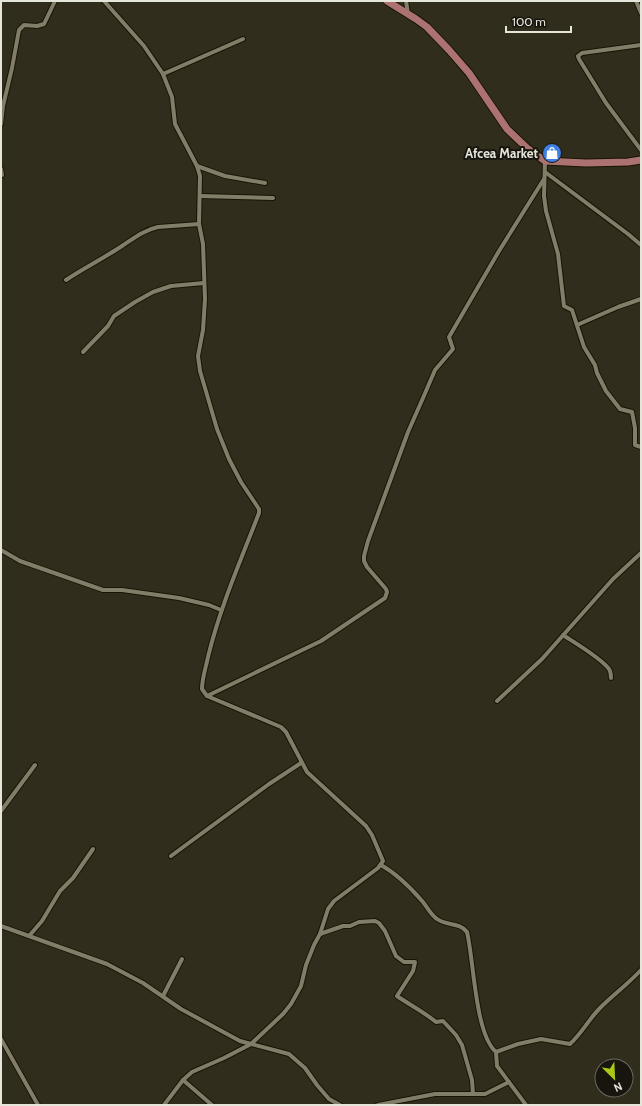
<svg xmlns="http://www.w3.org/2000/svg" width="642" height="1106" viewBox="0 0 642 1106" font-family="Cabin,sans-serif">
<style>
.lines{fill:none;stroke-linecap:round;stroke-linejoin:round}
.minor-casing{stroke:#181505;stroke-width:6}
.primary-casing{stroke:#181505;stroke-width:9}
.minor{stroke:#817d69;stroke-width:4}
.primary{stroke:#ac7271;stroke-width:7}
.labels{text-anchor:middle;dominant-baseline:central;stroke-width:4;stroke-linejoin:round;paint-order:stroke}
.poi-label{font-size:13px;font-weight:bold;fill:#e6e5da;stroke:#17150e;text-anchor:end}
</style>
<rect width="100%" height="100%" fill="#302d1c"/>
<g class="lines">
<g class="minor-casing">
<g id="minor">
<path d="M104 1 144 46 163 74 172 97 175 124 197 166 200 176 199 224 203 244 205 299 203 330 198 356 200 371 217 429 229 459 241 482 259 509V513C241 560 220 607 208 657 206 667 202 678 202 689L207 696 281 727 286 732 307 772 366 826 372 835 383 861 378 868 334 901 328 909 320 934 314 945 306 965 301 986 291 1004 283 1014 251 1044 224 1058 192 1072 183 1080 164 1105"/>
<polyline points="406,1 408,14"/>
<polyline points="636,1 641,13"/>
<polyline points="641,45 582,53 578,56 579,59 606,103 641,150"/>
<polyline points="163,74 243,39"/>
<polyline points="1,124 3,106 12,68 19,30 24,25 37,26 44,24 55,1"/>
<polyline points="545,161 544,196 546,211 558,254 564,306 572,310 584,347 595,365 597,373 606,391 620,409 632,412 635,428 635,445 641,447"/>
<polyline points="197,166 225,176 265,183"/>
<polyline points="1,169 2,175"/>
<polyline points="545,172 628,234 641,245"/>
<polyline points="200,196 273,198"/>
<path d="M66 280C84 268 104 258 122 246 134 238 144 230 158 227L199 224"/>
<polyline points="577,325 618,307 641,299"/>
<polyline points="83,352 108,326 114,316 135,302 153,292 171,286 204,283"/>
<polyline points="1,550 20,561 103,590 122,590 179,598 209,605 221,610"/>
<path d="M563 635C575 643 601 658 609 669 611 672 611 675 611 678"/>
<polyline points="207,696 321,641 385,598 387,592 386,589 367,567 364,561 364,556 368,541 408,432 423,398 435,370 453,349 449,337 499,251 544,179"/>
<polyline points="497,701 542,659 613,579 641,553"/>
<polyline points="1,811 35,765"/>
<polyline points="171,856 269,784 301,763"/>
<path d="M381 865C397 874 411 888 423 902 427 907 431 915 437 919 446 926 460 922 467 932 474 961 475 1034 496 1052"/>
<polyline points="1,926 107,964 143,983 181,1009 240,1041 289,1054 305,1068 317,1085 329,1099 340,1105"/>
<path d="M320 934 343 926H350L359 922 375 921 379 923 385 931 396 956 404 962H415L413 971 397 996C410 1005 424 1012 436 1022L443 1021 456 1035 462 1045 472 1080 473 1094"/>
<polyline points="29,936 42,921 60,891 73,878 93,849"/>
<polyline points="163,996 182,959"/>
<polyline points="1,1039 38,1105"/>
<polyline points="183,1080 212,1105"/>
<polyline points="378,1105 435,1094 485,1094 509,1082"/>
<path d="M526 1105 497 1066 496 1052 518 1044 541 1039 570 1044C582 1033 589 1019 600 1008 613 995 628 984 641 970"/>
</g>
</g>
<g class="primary-casing">
<polyline id="primary" points="387,1 416,19 427,27 449,50 469,73 507,129 527,148 545,161 586,163 628,162 641,160"/>
</g>
<use href="#minor" class="minor"/>
<use href="#primary" class="primary"/>
</g>
<defs>
<g id="shop-disc" transform="scale(1)"><circle r="9.5" fill="#3f7fe0" stroke="#17150e"/><path d="M-5-2.5h2.3a2.7 3.5 0 0 1 5.4 0H5L5.5 6h-11ZM-1.5-2.5h3a1.5 2.3 0 0 0-3 0Z" fill="#fff"/></g>
</defs>
<g fill-rule="evenodd">
<use href="#shop-disc" x="552" y="153"/>
</g>
<g class="labels">
<g class="poi-label">
<text x="538" y="153">Afcea Market</text>
</g>
</g>
<rect width="642" height="1106" fill="none" stroke="#e6e5da" stroke-width="4"/>
<g transform="translate(614 1078) rotate(156)"><circle r="19" fill="#17150e" stroke="#6a6860"/>
<path d="M0-3L7 15L0 10L-7 15Z" fill="#aac718"/>
<text y="-6" font-size="11" font-weight="bold" text-anchor="middle" fill="#e6e5da">N</text>
</g>
<path d="M506 26v6h65v-6" fill="none" stroke="#e6e5da" stroke-width="2"/>
<text x="512" y="26" font-size="12" fill="#e6e5da" stroke="#17150e" stroke-width="3" paint-order="stroke">100 m</text>
</svg>
